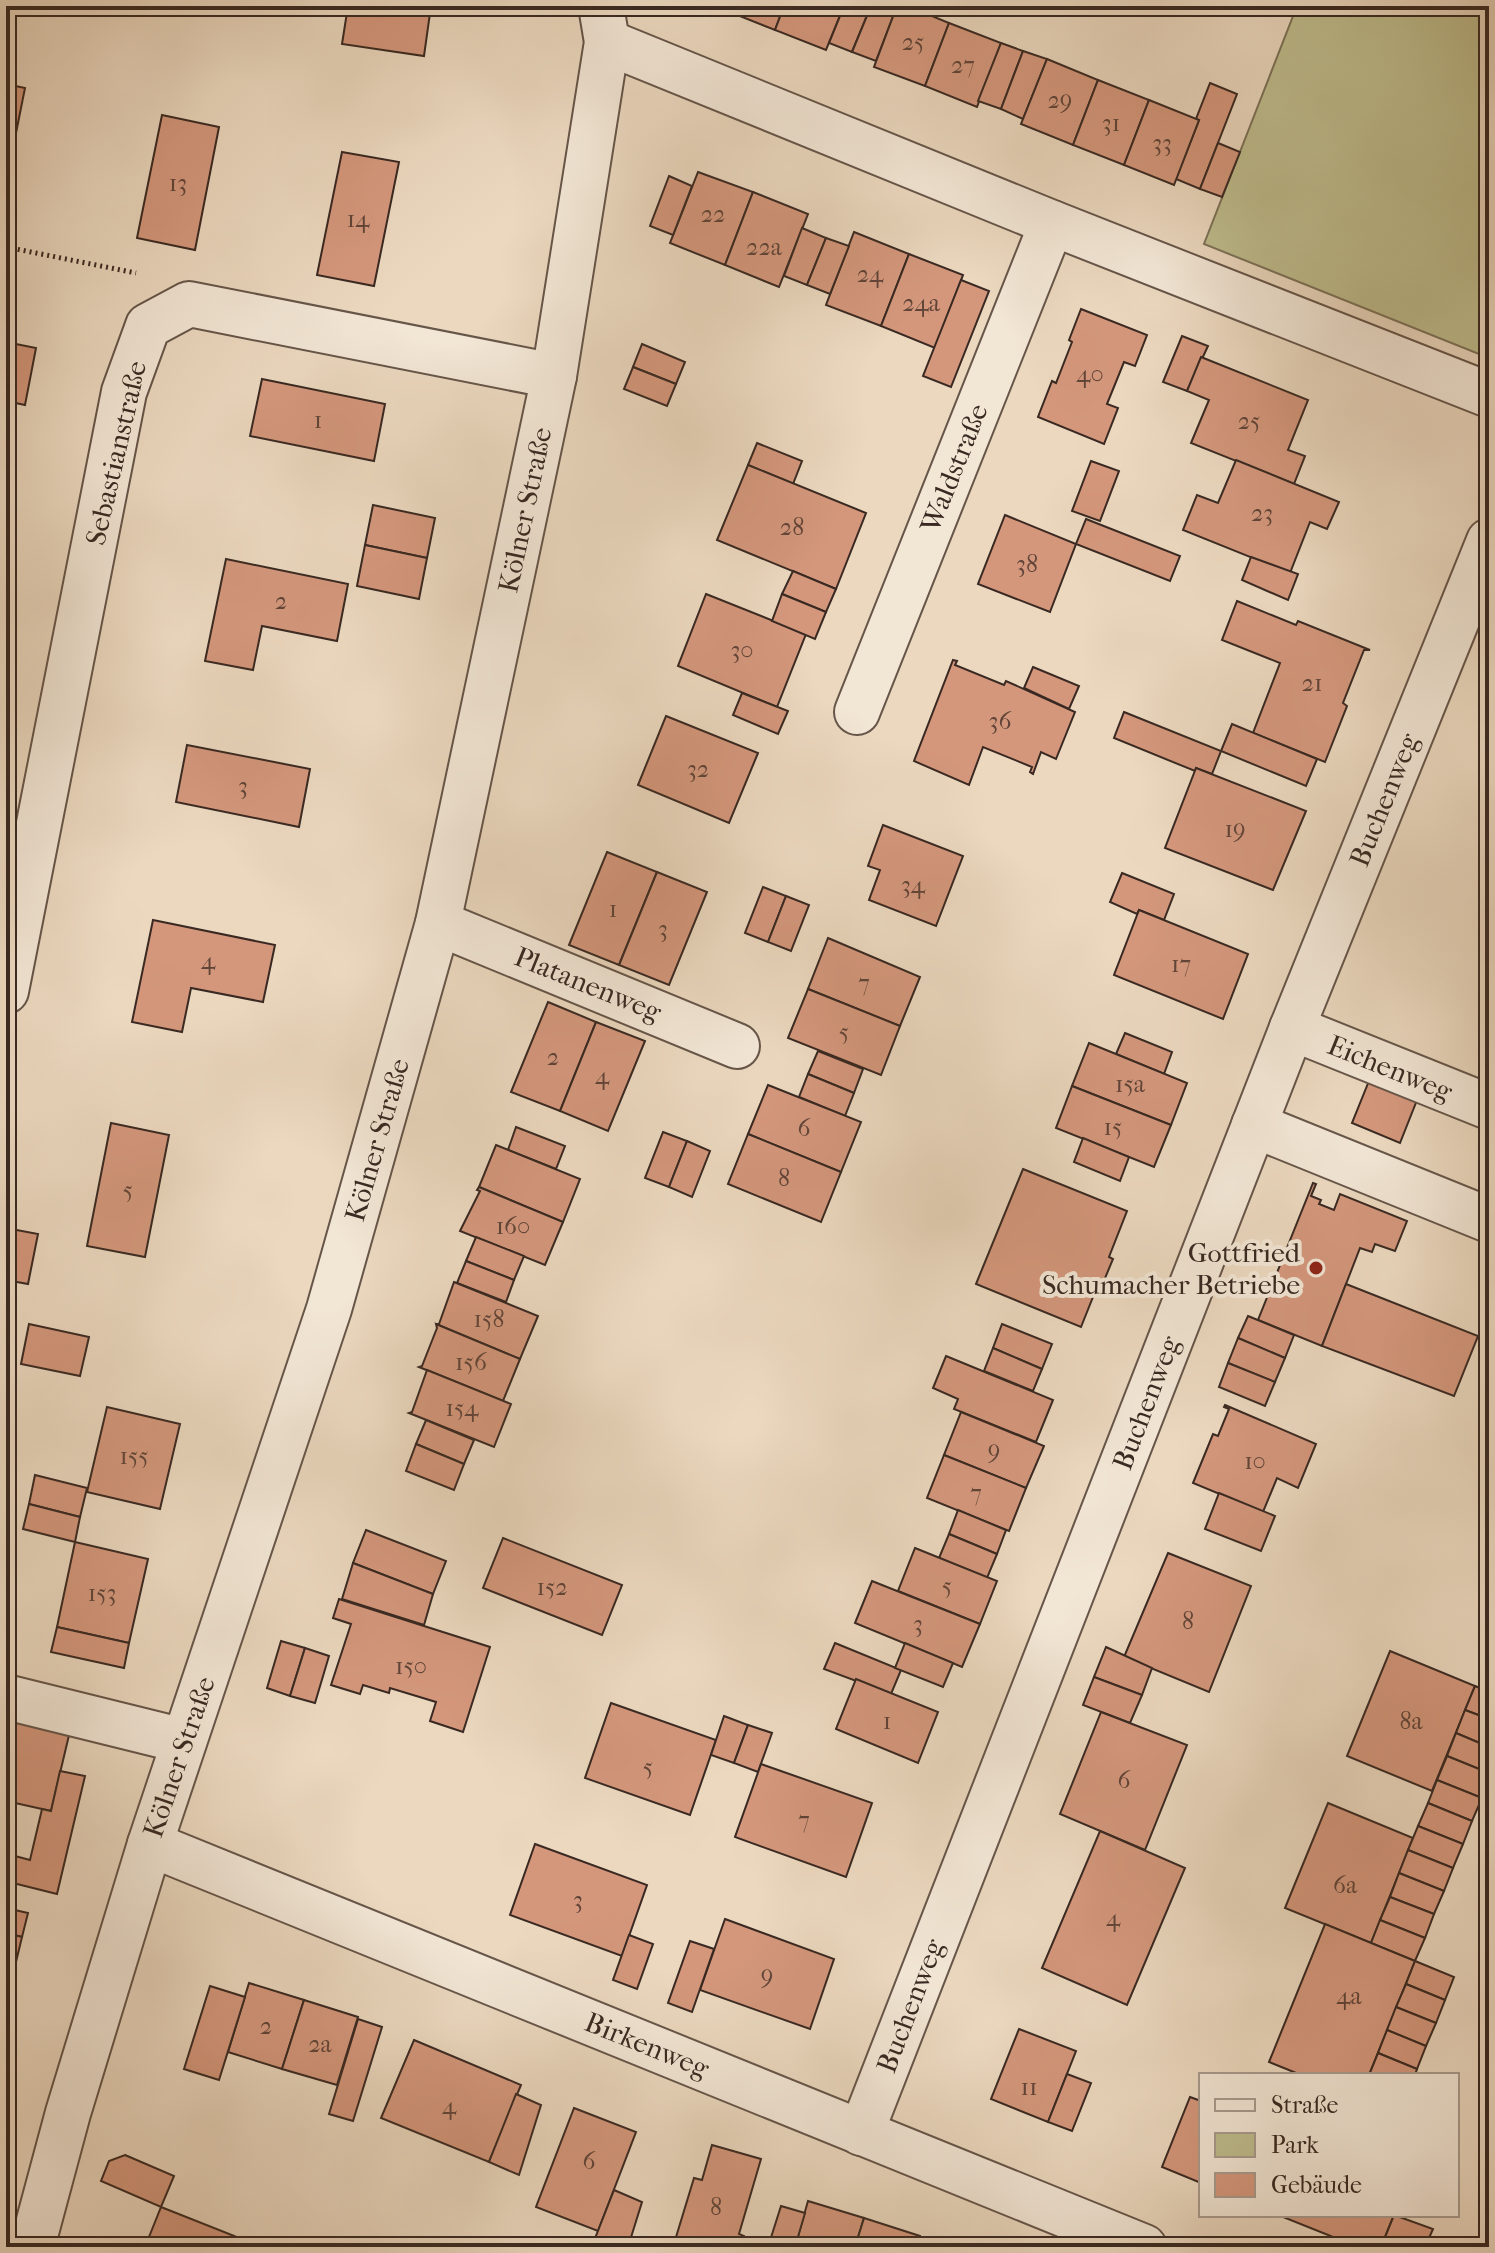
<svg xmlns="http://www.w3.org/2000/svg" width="1495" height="2253" viewBox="0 0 1495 2253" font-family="'IM FELL French Canon',serif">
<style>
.green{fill:#bebc8d;stroke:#7c7258;stroke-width:2}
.building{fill:#d4977c;stroke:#392922;stroke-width:2}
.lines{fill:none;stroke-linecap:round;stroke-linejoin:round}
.minor-casing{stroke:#665549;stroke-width:48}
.path{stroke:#392922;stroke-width:5;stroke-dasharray:2 4;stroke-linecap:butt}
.minor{stroke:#f2e6d5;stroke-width:44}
.poi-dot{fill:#8f2418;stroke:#f2e6d5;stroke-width:3}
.labels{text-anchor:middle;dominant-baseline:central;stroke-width:8;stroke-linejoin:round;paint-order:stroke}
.number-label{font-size:24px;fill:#604438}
.street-label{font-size:28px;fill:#392922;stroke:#f2e6d5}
.poi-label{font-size:28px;fill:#392922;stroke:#f2e6d5;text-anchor:end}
</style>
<rect width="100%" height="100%" fill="#ebd8bf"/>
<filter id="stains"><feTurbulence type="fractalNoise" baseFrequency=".0025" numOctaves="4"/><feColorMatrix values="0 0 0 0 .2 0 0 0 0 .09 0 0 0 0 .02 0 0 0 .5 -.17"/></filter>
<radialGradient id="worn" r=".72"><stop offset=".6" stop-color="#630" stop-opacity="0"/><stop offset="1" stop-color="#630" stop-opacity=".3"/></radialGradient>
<polygon class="green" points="1297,6 1489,6 1489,358 1204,244"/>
<g class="building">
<polygon points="348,6 431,6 424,56 342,44"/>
<polygon points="723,6 784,6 775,30 722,9"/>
<polygon points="784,6 844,6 826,50 775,30"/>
<polygon points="844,6 871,6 852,52 829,43"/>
<polygon points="871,6 897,6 876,61 852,52"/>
<polygon points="897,6 908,6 949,23 925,86 874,67"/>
<polygon points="949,23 1001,43 977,107 925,86"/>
<polygon points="1001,43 1023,51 1001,109 978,101"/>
<polygon points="1023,51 1047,59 1023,119 1001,109"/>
<polygon points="1047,59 1098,80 1073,145 1021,124"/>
<polygon points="1098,80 1149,100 1124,165 1073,145"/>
<polygon points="1210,83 1237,94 1200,189 1176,179 1199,120 1196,119"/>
<polygon points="6,84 25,88 6,183"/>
<polygon points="1149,100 1199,120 1174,185 1124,165"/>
<polygon points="162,115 219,127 195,250 137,238"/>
<polygon points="1218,143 1240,152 1222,197 1200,189"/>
<polygon points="342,152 399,162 374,286 317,275"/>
<polygon points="698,172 753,192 725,265 670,243"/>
<polygon points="669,176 692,186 673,235 650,226"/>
<polygon points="753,192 808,214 779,287 725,265"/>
<polygon points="802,228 826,238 807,285 784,276"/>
<polygon points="854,232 909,254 881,326 826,305"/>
<polygon points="826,238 849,246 830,294 807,285"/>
<polygon points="909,254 963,275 935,348 881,326"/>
<polygon points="961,280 989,291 951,387 923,376"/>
<polygon points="1081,309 1147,335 1135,366 1124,362 1107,404 1118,408 1104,444 1038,417 1052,381 1056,383 1072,342 1069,340"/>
<polygon points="1182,336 1208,346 1187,391 1163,382"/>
<polygon points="6,342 36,348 25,405 6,401"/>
<polygon points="642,344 685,362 676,384 633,367"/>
<polygon points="1201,357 1308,400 1288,450 1305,456 1294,484 1191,443 1209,400 1187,391"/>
<polygon points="633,367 676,384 667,406 624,389"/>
<polygon points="262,379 385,404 374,461 250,436"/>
<polygon points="757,443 802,461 793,484 748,465"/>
<polygon points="1236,460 1339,502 1327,529 1310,522 1290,573 1183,530 1197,495 1218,503"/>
<polygon points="1091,461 1119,471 1100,521 1072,511"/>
<polygon points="748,465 866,513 836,589 717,540"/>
<polygon points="373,505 435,518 427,558 365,545"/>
<polygon points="1005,515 1076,544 1050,612 978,584"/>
<polygon points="1086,519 1180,556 1170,581 1076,544"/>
<polygon points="365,545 427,558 419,599 357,586"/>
<polygon points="1251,557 1298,574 1288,600 1242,580"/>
<polygon points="226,559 348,584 337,641 262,626 253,670 205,661"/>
<polygon points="793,571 836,589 826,612 782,594"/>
<polygon points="706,594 806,634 777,707 678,666"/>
<polygon points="782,594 826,612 815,639 772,621"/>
<polygon points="1237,601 1296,625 1298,621 1370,650 1364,650 1343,703 1347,706 1325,762 1253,733 1280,663 1222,640"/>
<polygon points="953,660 957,661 955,665 1004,685 1006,681 1075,712 1056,759 1041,752 1033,774 1030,772 1032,767 983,747 969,785 914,761"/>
<polygon points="1033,667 1079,686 1069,709 1024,688"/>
<polygon points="742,693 788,711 778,734 733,715"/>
<polygon points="1124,712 1221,751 1212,774 1196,768 1195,771 1114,738"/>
<polygon points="666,716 758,753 729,823 638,785"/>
<polygon points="1232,724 1317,759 1306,786 1221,751"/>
<polygon points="187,745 310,769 299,827 176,802"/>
<polygon points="1196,768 1306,811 1273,890 1165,848"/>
<polygon points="1489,822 1489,845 1481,841"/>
<polygon points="883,825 963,856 936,926 869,900 880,870 868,866"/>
<polygon points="607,852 657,872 619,965 569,945"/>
<polygon points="657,872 707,892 669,985 619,965"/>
<polygon points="1122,873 1174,894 1164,920 1139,910 1137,914 1110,902"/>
<polygon points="763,887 786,896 768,942 745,933"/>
<polygon points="786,896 809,905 791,951 768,942"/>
<polygon points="1139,910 1248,954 1223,1019 1114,975"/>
<polygon points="153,920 275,945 263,1002 191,988 182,1032 132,1022"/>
<polygon points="828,938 920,977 900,1026 808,989"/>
<polygon points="808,989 900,1026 881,1075 788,1038"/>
<polygon points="548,1002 596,1022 560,1111 511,1092"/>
<polygon points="596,1022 645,1041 608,1131 560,1111"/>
<polygon points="1125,1033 1172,1052 1164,1074 1116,1054"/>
<polygon points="1089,1043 1187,1083 1171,1125 1072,1086"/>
<polygon points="818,1051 863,1069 854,1093 808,1074"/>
<polygon points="808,1074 854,1093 845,1116 799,1097"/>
<polygon points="1371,1076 1419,1095 1400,1143 1352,1123"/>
<polygon points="768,1085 861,1122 841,1172 748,1134"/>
<polygon points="1072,1086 1171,1125 1154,1167 1056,1128"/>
<polygon points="111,1123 169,1135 145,1257 87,1246"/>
<polygon points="516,1127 565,1146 556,1169 508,1150"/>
<polygon points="663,1132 687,1141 669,1187 645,1178"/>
<polygon points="748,1134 841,1172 821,1222 728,1184"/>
<polygon points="1083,1138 1129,1157 1120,1181 1074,1162"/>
<polygon points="687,1141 710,1151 692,1197 669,1187"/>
<polygon points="496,1145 580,1179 563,1222 479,1187"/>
<polygon points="1023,1169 1127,1211 1109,1257 1113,1259 1103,1283 1099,1282 1081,1327 976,1284"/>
<polygon points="1313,1183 1316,1184 1311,1196 1321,1200 1319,1204 1334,1210 1340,1194 1407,1221 1395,1251 1375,1244 1372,1252 1360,1248 1322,1346 1258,1320"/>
<polygon points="479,1187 563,1222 545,1265 460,1231 480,1191 477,1190"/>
<polygon points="6,1228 38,1234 28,1284 6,1280"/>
<polygon points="476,1237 524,1256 514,1280 466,1261"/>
<polygon points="466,1261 514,1280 506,1302 457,1283"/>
<polygon points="454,1282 538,1316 520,1359 436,1324 439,1324"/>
<polygon points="1346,1284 1478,1336 1454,1396 1322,1346"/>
<polygon points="1248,1316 1294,1335 1285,1358 1238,1338"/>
<polygon points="29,1324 89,1337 80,1376 21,1364"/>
<polygon points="436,1324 520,1359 503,1401 419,1367 422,1366 437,1328"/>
<polygon points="1002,1324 1052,1344 1042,1369 993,1348"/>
<polygon points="1238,1338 1285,1358 1275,1382 1228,1363"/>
<polygon points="993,1348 1042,1369 1033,1391 984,1371"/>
<polygon points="946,1356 1053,1400 1036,1442 954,1409 958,1399 933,1388"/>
<polygon points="1228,1363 1275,1382 1265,1406 1219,1387"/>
<polygon points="427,1370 511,1404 494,1447 409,1413 412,1412"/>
<polygon points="1225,1405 1316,1444 1298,1488 1277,1478 1263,1512 1193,1483 1213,1434 1218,1436 1229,1409 1224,1407"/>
<polygon points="107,1407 180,1424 160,1509 87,1492"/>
<polygon points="961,1412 1044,1446 1026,1488 944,1455"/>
<polygon points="426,1420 474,1440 464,1464 416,1444"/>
<polygon points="416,1444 464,1464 454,1490 406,1471"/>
<polygon points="944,1455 1026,1488 1009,1531 927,1498"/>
<polygon points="35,1475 87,1488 80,1517 29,1504"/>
<polygon points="1219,1493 1275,1516 1261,1551 1205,1529"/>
<polygon points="29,1504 80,1517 75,1542 23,1529"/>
<polygon points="958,1510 1006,1530 997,1554 949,1534"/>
<polygon points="366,1530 446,1561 433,1594 353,1563"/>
<polygon points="949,1534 997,1554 987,1578 939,1558"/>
<polygon points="503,1538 622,1585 602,1635 483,1588"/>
<polygon points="75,1542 148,1559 129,1643 57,1627"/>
<polygon points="915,1548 997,1581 980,1624 898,1591"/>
<polygon points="1168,1553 1251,1586 1209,1692 1124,1657"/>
<polygon points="353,1563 433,1594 424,1625 342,1599"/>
<polygon points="872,1581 980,1624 962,1667 855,1623"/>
<polygon points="339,1599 490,1647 463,1732 430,1721 436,1702 390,1688 389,1693 363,1685 360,1694 331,1685 351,1624 333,1618"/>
<polygon points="57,1627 129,1643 124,1668 51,1652"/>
<polygon points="281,1641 305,1648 290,1696 267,1688"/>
<polygon points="835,1643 901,1670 891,1694 824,1669"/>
<polygon points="905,1643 953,1663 943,1687 895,1668"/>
<polygon points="1106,1647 1152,1668 1142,1695 1094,1677"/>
<polygon points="305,1648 329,1656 315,1703 290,1696"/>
<polygon points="1390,1651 1475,1686 1432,1791 1347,1756"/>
<polygon points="1094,1677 1142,1695 1130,1723 1083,1705"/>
<polygon points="856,1679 938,1712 918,1763 836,1729"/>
<polygon points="1475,1686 1489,1692 1489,1719 1465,1710"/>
<polygon points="611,1703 716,1740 690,1815 585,1778"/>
<polygon points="1465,1710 1489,1719 1489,1747 1456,1733"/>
<polygon points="1101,1712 1187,1745 1145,1850 1060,1814"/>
<polygon points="724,1716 748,1725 734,1763 711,1755"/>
<polygon points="14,1718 70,1731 51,1811 6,1801 6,1720 12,1722"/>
<polygon points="748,1725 772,1733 758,1772 734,1763"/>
<polygon points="1456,1733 1489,1747 1489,1773 1447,1756"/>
<polygon points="1447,1756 1489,1773 1482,1798 1437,1780"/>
<polygon points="761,1764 872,1803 846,1877 735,1837"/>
<polygon points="60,1771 85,1776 57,1894 9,1882 15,1856 30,1860 42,1809 51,1811"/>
<polygon points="1437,1780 1482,1798 1472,1821 1428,1803"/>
<polygon points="1328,1803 1413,1838 1371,1943 1285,1908"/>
<polygon points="1428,1803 1472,1821 1463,1844 1418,1826"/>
<polygon points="1418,1826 1463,1844 1453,1868 1408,1850"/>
<polygon points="1100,1831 1185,1868 1127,2005 1042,1968"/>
<polygon points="535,1844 647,1885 622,1956 510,1915"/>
<polygon points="1408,1850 1453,1868 1444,1891 1399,1873"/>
<polygon points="1399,1873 1444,1891 1434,1914 1390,1897"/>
<polygon points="1390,1897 1434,1914 1425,1938 1380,1920"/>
<polygon points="6,1908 28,1913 22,1937 6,1933"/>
<polygon points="725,1919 834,1959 810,2029 700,1990"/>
<polygon points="1380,1920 1425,1938 1415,1961 1371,1943"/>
<polygon points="1325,1924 1415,1961 1369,2075 1301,2075 1269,2062"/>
<polygon points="6,1933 22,1937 16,1962 6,1959"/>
<polygon points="629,1935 653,1944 637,1989 613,1980"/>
<polygon points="690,1941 714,1949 692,2012 668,2003"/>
<polygon points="1415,1961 1454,1977 1445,2000 1406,1984"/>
<polygon points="249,1983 304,2000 282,2069 228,2052"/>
<polygon points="1406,1984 1445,2000 1436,2023 1396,2007"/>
<polygon points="210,1986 245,1997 219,2080 184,2069"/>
<polygon points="304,2000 358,2017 337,2085 282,2069"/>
<polygon points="1396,2007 1436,2023 1426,2046 1387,2030"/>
<polygon points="358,2019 382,2027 353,2121 329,2114"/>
<polygon points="1019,2029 1076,2051 1048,2122 991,2099"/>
<polygon points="1387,2030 1426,2046 1417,2069 1378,2053"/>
<polygon points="414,2040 521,2085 489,2162 381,2118"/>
<polygon points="1378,2053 1417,2069 1415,2075 1369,2075"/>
<polygon points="1067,2074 1091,2083 1072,2131 1048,2122"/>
<polygon points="516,2094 541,2105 519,2175 489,2162"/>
<polygon points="1190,2097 1201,2101 1201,2183 1162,2167"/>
<polygon points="574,2108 636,2132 598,2231 536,2207"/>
<polygon points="712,2145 761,2159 739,2234 744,2236 741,2247 673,2247 694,2178 702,2180"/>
<polygon points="125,2155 174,2176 161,2207 101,2181 109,2161"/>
<polygon points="614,2190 642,2202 628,2247 610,2247 594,2241"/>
<polygon points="808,2201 864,2218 855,2247 795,2247"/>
<polygon points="781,2206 805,2213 795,2247 768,2247"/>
<polygon points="161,2207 252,2243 250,2247 145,2247"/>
<polygon points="1284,2215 1394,2215 1381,2247 1358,2247 1283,2217"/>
<polygon points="1394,2215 1433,2229 1425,2247 1381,2247"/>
<polygon points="864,2218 920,2236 917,2247 855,2247"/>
</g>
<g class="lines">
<g class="minor-casing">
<g id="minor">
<polyline points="607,42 1052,223 1489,395"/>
<polyline points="857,712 1052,223"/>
<polyline points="438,923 737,1046"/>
<polyline points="6,991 124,392 148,326 189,304 554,376"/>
<polyline points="1292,1028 1489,1107"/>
<polyline points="1254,1125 1489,1220"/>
<polyline points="6,1697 184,1741"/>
<polyline points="150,1844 1144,2247"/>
<polyline points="861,2133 1292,1028 1489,541"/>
<polyline points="32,2247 68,2113 150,1844 329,1309 438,923 554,376 607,42 601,6"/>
</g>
</g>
<polyline class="path" points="6,247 136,273"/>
<use href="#minor" class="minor"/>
</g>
<circle class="poi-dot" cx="1316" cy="1268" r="8"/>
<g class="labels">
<g class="number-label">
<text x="913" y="42">25</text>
<text x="963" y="65">27</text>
<text x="1060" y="100">29</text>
<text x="1111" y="123">31</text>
<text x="1162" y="143">33</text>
<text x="178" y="183">13</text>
<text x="713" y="214">22</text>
<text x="358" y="219">14</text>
<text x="764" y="247">22a</text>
<text x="870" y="274">24</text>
<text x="921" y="303">24a</text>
<text x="1090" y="374">40</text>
<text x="318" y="420">1</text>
<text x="1249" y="421">25</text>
<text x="1262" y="513">23</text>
<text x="792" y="527">28</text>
<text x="1027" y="564">38</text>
<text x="281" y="601">2</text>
<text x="742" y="650">30</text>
<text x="1312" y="683">21</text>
<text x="1000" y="721">36</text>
<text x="698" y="769">32</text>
<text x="243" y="786">3</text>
<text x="1235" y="829">19</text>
<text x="913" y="885">34</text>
<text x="613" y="909">1</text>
<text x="663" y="929">3</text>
<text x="208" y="961">4</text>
<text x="1181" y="964">17</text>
<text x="864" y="983">7</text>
<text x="844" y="1032">5</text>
<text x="553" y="1057">2</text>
<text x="602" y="1076">4</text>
<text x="1130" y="1084">15a</text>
<text x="1113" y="1127">15</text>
<text x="804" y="1128">6</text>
<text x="784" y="1178">8</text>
<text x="128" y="1190">5</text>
<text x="513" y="1226">160</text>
<text x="489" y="1319">158</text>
<text x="471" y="1362">156</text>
<text x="462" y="1408">154</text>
<text x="994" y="1450">9</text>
<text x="134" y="1456">155</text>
<text x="1255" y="1461">10</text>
<text x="976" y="1493">7</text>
<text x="947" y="1586">5</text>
<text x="552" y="1587">152</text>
<text x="102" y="1593">153</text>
<text x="1188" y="1621">8</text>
<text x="918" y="1624">3</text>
<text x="411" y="1666">150</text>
<text x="887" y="1721">1</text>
<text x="1411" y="1721">8a</text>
<text x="648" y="1767">5</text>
<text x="1124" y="1780">6</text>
<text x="804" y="1820">7</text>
<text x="1345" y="1885">6a</text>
<text x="578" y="1900">3</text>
<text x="1113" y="1918">4</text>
<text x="767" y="1975">9</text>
<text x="1349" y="1996">4a</text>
<text x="266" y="2026">2</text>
<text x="320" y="2044">2a</text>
<text x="1029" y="2087">11</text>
<text x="449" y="2106">4</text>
<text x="589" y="2161">6</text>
<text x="716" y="2207">8</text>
</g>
<g class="street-label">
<text transform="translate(116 453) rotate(-77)">Sebastianstraße</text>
<text transform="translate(954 468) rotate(-68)">Waldstraße</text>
<text transform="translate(525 510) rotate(-78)">Kölner Straße</text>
<text transform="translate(1384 800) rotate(-68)">Buchenweg</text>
<text transform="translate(588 984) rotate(22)">Platanenweg</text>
<text transform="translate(1390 1068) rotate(22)">Eichenweg</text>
<text transform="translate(377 1140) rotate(-74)">Kölner Straße</text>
<text transform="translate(1146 1403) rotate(-69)">Buchenweg</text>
<text transform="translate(179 1757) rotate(-71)">Kölner Straße</text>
<text transform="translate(910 2006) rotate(-69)">Buchenweg</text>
<text transform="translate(647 2045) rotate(22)">Birkenweg</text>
</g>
<g class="poi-label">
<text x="1300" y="1252">Gottfried<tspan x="1300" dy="32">Schumacher Betriebe</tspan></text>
</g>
</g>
<rect width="1495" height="2253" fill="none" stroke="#ebd8bf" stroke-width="32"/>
<rect x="8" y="8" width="1479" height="2237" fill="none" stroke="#392922" stroke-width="4"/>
<rect x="16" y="16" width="1463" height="2221" fill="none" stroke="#392922" stroke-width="2"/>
<rect x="1199" y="2073" width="260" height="144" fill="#f2e6d5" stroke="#a89a8d" stroke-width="2"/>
<rect x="1215" y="2099" width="40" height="12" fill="#f2e6d5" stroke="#a89a8d" stroke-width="2"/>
<text x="1271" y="2113" font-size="24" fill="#392922">Straße</text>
<rect x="1215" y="2133" width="40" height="24" fill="#bebc8d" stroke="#a89a8d" stroke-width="2"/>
<text x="1271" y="2153" font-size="24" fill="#392922">Park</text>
<rect x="1215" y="2173" width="40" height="24" fill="#d4977c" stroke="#a89a8d" stroke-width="2"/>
<text x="1271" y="2193" font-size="24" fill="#392922">Gebäude</text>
<rect width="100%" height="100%" filter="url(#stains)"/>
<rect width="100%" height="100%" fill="url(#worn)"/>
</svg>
